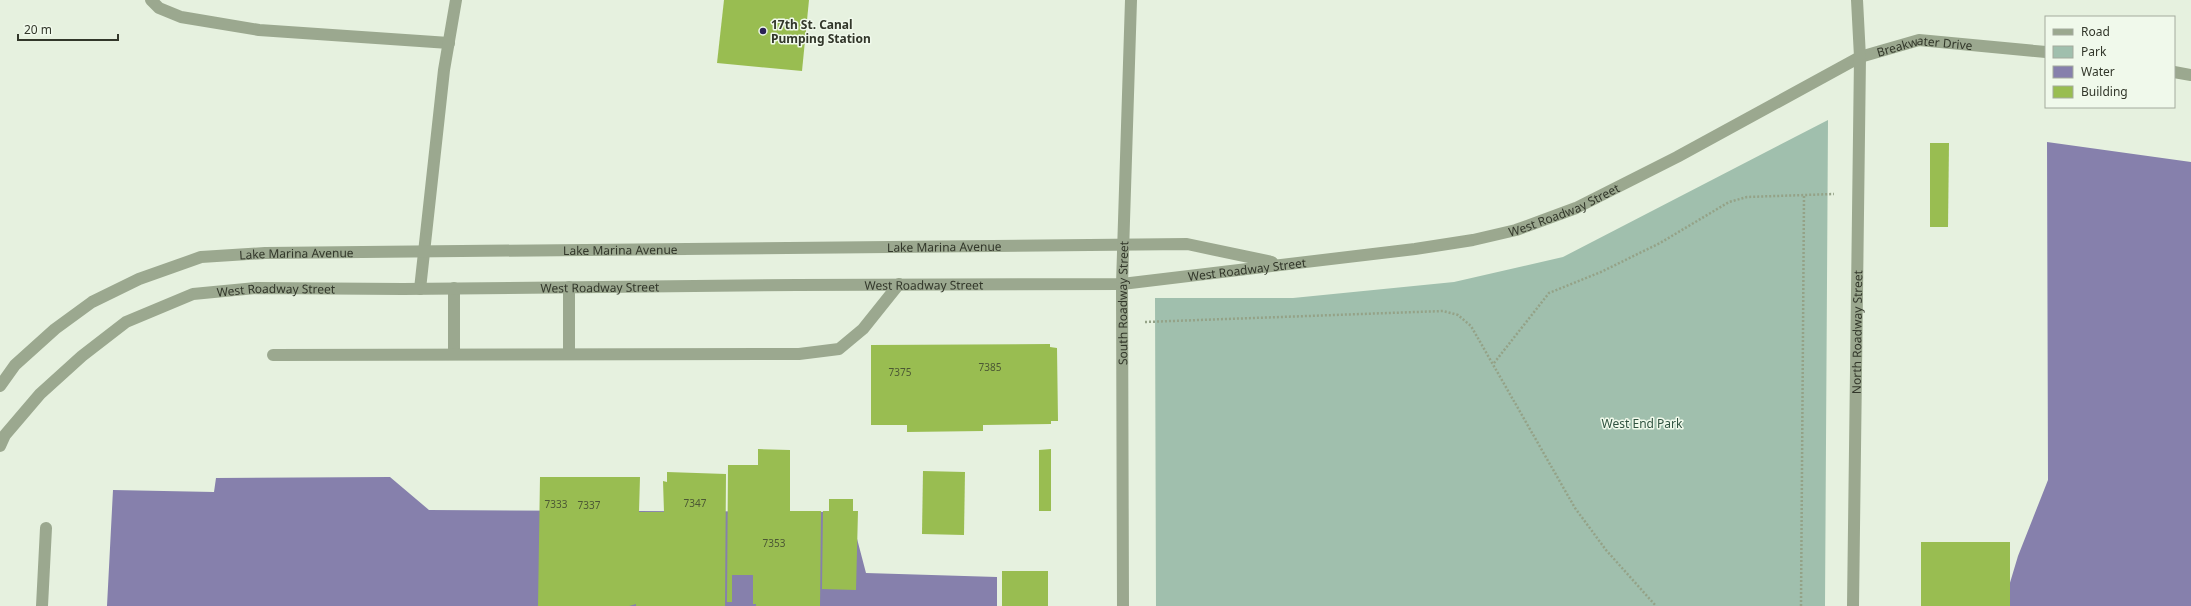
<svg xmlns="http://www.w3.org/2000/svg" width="2191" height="606" viewBox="0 0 2191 606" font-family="'Noto Sans',sans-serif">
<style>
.green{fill:#a0bfad}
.water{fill:#8680ac}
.building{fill:#99bd51}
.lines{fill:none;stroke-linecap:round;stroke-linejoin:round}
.path{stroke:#94a287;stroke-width:2.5;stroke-dasharray:2 2;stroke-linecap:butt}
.minor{stroke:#9ba88f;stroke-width:12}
.poi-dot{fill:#2b2255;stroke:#f0f9eb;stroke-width:1.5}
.labels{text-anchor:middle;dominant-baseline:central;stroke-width:3;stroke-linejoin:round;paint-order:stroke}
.number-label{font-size:10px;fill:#4c5834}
.poi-label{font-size:12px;font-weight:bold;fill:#32372a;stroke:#f0f9eb;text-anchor:start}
.street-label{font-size:12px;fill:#32372a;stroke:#f0f9eb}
.park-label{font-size:12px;fill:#305340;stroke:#f0f9eb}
</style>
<rect width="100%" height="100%" fill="#e6f1df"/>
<polygon class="green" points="1828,120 1825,606 1156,606 1155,298 1293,298 1454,282 1563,257"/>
<g class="water">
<polygon points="2047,142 2191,162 2191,606 2003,606 2018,556 2048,480"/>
<polygon points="390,477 429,510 850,512 866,573 997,577 997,606 107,606 113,490 214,492 216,478"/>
</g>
<g class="building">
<polygon points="724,0 809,0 802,71 717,63"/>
<polygon points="1930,143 1949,143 1948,227 1930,227"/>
<polygon points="1050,344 1050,347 1057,348 1058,421 1051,421 1051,424 983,425 983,431 907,432 907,425 871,425 871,345"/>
<polygon points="758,449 790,450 790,511 821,511 820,606 756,606 756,604 753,604 753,575 732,575 732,602 727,602 728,465 758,465"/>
<polygon points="1051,449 1051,511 1039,511 1039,450"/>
<polygon points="923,471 965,472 964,535 922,534"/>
<polygon points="667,472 726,474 725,606 636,606 636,604 629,606 538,606 540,477 640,477 639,512 664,512 663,481 667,482"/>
<polygon points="829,499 853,499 853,511 858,511 856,590 822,589 823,511 829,511"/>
<rect x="1921" y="542" width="89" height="64"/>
<rect x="1002" y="571" width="46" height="35"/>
</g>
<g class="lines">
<g class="path">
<polyline points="1145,322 1443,311 1458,315 1471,326 1575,508 1606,550 1656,606"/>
<polyline points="1494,363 1549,293 1601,272 1660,243 1729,202 1747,197 1834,194"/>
<polyline points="1801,606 1804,195"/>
</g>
<g class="minor">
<polyline points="151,0 159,8 181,17 259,30 449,43"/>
<polyline points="2174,72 2191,75"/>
<polyline points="454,288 454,354"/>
<polyline points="420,289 444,70 456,0"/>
<polyline points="569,354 569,287"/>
<polyline points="273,355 799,354 839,349 863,329 899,284"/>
<path id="s1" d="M0 386 15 365 55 329 92 302 139 279 201 257 265 253 1187 244 1272 262"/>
<path id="s2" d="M0 446 5 435 40 394 82 356 126 322 193 294 256 288 403 289 797 285 1122 284 1415 249 1473 240 1516 230 1576 208 1677 157 1860 57 1919 40 2046 52"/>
<polyline points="42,606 46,528"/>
<path id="s3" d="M1123 606 1122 284 1131 0"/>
<path id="s4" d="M1853 606 1860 57 1857 0"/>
</g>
</g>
<circle class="poi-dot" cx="763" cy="31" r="4"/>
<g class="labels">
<g class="number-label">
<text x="990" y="367">7385</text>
<text x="900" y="372">7375</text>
<text x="695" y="503">7347</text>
<text x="556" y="504">7333</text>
<text x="589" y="505">7337</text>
<text x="774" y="543">7353</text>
</g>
<g class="poi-label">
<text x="771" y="24">17th St. Canal<tspan x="771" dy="14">Pumping Station</tspan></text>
</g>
<g class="street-label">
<text stroke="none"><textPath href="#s2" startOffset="2030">Breakwater Drive</textPath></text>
<text stroke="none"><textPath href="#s2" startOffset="1630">West Roadway Street</textPath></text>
<text stroke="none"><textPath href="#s1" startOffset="987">Lake Marina Avenue</textPath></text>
<text stroke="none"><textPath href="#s1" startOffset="663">Lake Marina Avenue</textPath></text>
<text stroke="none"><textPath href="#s1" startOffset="339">Lake Marina Avenue</textPath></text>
<text stroke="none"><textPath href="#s2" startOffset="1306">West Roadway Street</textPath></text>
<text stroke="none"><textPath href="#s2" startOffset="982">West Roadway Street</textPath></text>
<text stroke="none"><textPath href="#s2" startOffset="658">West Roadway Street</textPath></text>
<text stroke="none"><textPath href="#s2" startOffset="334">West Roadway Street</textPath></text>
<text stroke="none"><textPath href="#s3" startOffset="303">South Roadway Street</textPath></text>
<text stroke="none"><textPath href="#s4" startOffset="274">North Roadway Street</textPath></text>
</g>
<g class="park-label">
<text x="1642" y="423">West End Park</text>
</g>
</g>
<rect x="2045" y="16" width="130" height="92" fill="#f0f9eb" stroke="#a4ab9e"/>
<rect x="2053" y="29" width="20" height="6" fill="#9ba88f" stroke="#a4ab9e"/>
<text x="2081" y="36" font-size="12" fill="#32372a">Road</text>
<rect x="2053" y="46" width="20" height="12" fill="#a0bfad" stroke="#a4ab9e"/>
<text x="2081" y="56" font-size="12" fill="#32372a">Park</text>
<rect x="2053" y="66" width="20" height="12" fill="#8680ac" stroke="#a4ab9e"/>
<text x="2081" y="76" font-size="12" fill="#32372a">Water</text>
<rect x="2053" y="86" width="20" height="12" fill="#99bd51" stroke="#a4ab9e"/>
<text x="2081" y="96" font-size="12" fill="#32372a">Building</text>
<path d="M18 34v6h100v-6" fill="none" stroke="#32372a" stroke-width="2"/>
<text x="24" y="34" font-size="12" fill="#32372a" stroke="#f0f9eb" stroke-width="3" paint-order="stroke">20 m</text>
</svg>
